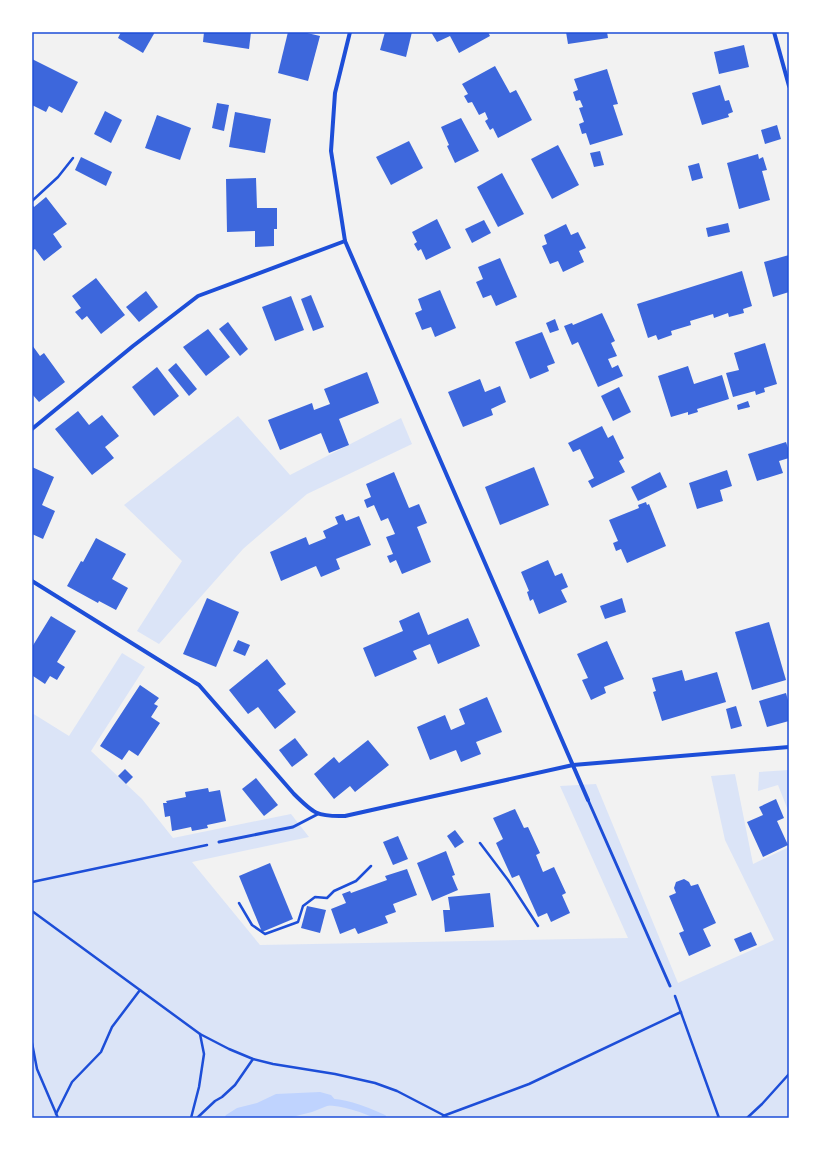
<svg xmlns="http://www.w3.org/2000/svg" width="821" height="1150" viewBox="0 0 821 1150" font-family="'Work Sans',sans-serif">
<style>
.green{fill:#dbe4f7}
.water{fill:#bfd3fe}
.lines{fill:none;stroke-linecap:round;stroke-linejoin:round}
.stream{stroke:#bfd3fe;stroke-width:7}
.building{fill:#3d67dc}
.path{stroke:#1d4ed8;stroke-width:2.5}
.service{stroke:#1d4ed8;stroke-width:3}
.minor{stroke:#1d4ed8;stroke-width:4}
.neatline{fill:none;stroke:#1d4ed8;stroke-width:1.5}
</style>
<rect width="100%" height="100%" fill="#f2f2f2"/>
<g class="green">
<polygon points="238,416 290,475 401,418 412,444 307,494 243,549 159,644 137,631 182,561 124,505"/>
<polygon points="122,653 145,667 91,751 142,799 173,838 291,814 309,837 192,862 260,945 628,938 560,786 596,784 678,983 774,940 725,840 711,776 735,774 753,864 789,847 789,1118 32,1118 32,713 69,736"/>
<polygon points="789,770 789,813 778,785 758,791 759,772"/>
</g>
<polygon class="water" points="320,1092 331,1095 337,1102 312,1112 288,1118 224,1118 226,1115 237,1108 257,1103 276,1094"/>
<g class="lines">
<path class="stream" d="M327 1102C346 1102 366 1110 383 1118"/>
</g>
<g class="building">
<polygon points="121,32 155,32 143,53 118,38"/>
<polygon points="204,32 251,32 249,49 203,42"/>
<polygon points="288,32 303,32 320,36 308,81 278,73"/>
<polygon points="385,32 412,32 406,57 380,50"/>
<polygon points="431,32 488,32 490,36 459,53 450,36 437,42"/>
<polygon points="566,32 607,32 608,38 568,44"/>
<polygon points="744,45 749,67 719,74 714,52"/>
<polygon points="32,59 78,82 62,113 49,106 46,112 32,105"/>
<polygon points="495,66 510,93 516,90 532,120 498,138 493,128 490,130 485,121 488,119 485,112 479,115 472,102 468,103 464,96 468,94 462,84"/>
<polygon points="607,69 618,104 613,105 623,135 590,145 586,133 582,134 579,124 584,122 579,108 583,107 580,100 576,101 573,92 578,90 574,79"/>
<polygon points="720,85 725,101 729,100 733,112 728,114 729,117 702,125 692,93"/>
<polygon points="217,103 229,105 224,131 212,128"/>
<polygon points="105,111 122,120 111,143 94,134"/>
<polygon points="235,112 271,119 265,153 229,147"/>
<polygon points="157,115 191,128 180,160 145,148"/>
<polygon points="461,118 479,151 455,163 447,146 449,145 441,127"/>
<polygon points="777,125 781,139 765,144 761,130"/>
<polygon points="409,141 423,168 391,185 376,157"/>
<polygon points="558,145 579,185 552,199 531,159"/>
<polygon points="600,151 604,165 594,167 590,153"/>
<polygon points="758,154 759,159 763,157 767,170 762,171 770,200 739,209 727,163"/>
<polygon points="81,157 112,172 106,186 75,170"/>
<polygon points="699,163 703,178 692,181 688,166"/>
<polygon points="502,173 524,214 498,227 477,187"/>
<polygon points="256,178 257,208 277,208 277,229 274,229 274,246 255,247 255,231 227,232 226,179"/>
<polygon points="46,197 67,224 53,234 62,247 44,261 35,249 32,251 32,204 34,207"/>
<polygon points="437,219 451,248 426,260 421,249 418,251 414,244 417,242 412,232"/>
<polygon points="484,220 491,233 472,243 465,229"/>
<polygon points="728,223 730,232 708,237 706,228"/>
<polygon points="566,224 571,235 578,232 586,248 579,251 584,262 563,272 558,261 550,264 542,246 547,244 544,235"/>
<polygon points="789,255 789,292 773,297 764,262"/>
<polygon points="500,258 517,297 496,306 491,295 483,298 476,282 483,279 478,267"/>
<polygon points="742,271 752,306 743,309 744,313 729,317 728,313 714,318 713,314 690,321 691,325 671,331 672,335 658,340 656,335 648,338 637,304"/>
<polygon points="96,278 125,315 101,334 87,316 82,320 75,312 81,308 72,296"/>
<polygon points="440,290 456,328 435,337 431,327 422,330 415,313 422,310 418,299"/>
<polygon points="146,291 158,307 139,322 126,307"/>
<polygon points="311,295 324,327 313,331 301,299"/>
<polygon points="291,296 304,330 275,341 262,307"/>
<polygon points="602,313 615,341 611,343 617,356 608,359 612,368 618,365 623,376 598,387 578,342 572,345 564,326 572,323 573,325"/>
<polygon points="555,319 559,330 550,333 546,323"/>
<polygon points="228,322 248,349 240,356 219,329"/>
<polygon points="208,329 230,357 206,376 183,347"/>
<polygon points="542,332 555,363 547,366 549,371 530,379 515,342"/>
<polygon points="765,343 777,384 764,388 765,392 756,395 755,391 733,397 726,373 739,370 734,353"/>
<polygon points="32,345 40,356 44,353 65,382 39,402 32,394"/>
<polygon points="176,363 197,389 189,396 168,370"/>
<polygon points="688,366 694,384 722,375 729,399 697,409 698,412 688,415 688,412 671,417 658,376"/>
<polygon points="157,367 179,396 154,416 132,387"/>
<polygon points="367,372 379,403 339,419 349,445 329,453 321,433 280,450 268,420 312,403 314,410 330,404 324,389"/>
<polygon points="480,379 485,392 500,386 506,402 491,409 493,415 463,427 448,392"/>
<polygon points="619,387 631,412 613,421 601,396"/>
<polygon points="748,401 750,407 738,410 737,405"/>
<polygon points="78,411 89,425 102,415 119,436 105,447 114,458 92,475 55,429"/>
<polygon points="602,426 608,438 613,435 624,458 619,461 625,472 592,488 588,481 594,478 580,449 573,452 568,443"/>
<polygon points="786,442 789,451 789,458 779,461 783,473 757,481 748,454"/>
<polygon points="32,467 54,477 42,505 55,511 43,539 32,534"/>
<polygon points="534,467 549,505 500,525 485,487"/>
<polygon points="727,470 732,486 720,490 723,501 697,509 689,483"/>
<polygon points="394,472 409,508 419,504 427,523 417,527 431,562 402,574 396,560 390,563 387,556 393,554 386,537 395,534 388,518 381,521 374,505 367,508 364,500 371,497 366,484"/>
<polygon points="660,472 667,487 638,501 631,487"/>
<polygon points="646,502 647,505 649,504 666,546 627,563 621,549 616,551 613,543 618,541 609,520 639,508 638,505"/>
<polygon points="343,514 346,521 359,516 371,545 336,559 340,569 321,577 316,566 281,581 270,552 306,537 309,545 326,538 323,531 338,524 335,517"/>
<polygon points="96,538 126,554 112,579 128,588 116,610 99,601 98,603 67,586 81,561 83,562"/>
<polygon points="548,560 555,576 562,573 568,587 561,590 567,602 539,614 533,599 530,601 527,592 529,591 521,572"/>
<polygon points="207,598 239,612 216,667 183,654"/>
<polygon points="622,598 626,612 605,619 600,606"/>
<polygon points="419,612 428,635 468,618 480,646 438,664 430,644 413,651 417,659 375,677 363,648 403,631 399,621"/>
<polygon points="51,616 76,631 57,662 65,667 57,680 50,676 45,684 33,676 32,678 32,647"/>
<polygon points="769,622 786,680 752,690 735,632"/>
<polygon points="238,640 250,645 245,656 233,651"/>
<polygon points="607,641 624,679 604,687 606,693 591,700 582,680 588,678 577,654"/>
<polygon points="267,659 286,684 278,690 296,712 275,729 258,707 248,714 229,690"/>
<polygon points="682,670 685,681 717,672 726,702 662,721 653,692 656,691 652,678"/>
<polygon points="140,685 159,698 154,704 158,706 151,717 160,723 138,756 129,750 122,760 100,746"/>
<polygon points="786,693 789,704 789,721 767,727 759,701"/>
<polygon points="487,697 502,732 476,742 481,754 461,762 456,750 430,760 417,727 445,715 451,730 465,724 459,709"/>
<polygon points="736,706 742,726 731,729 726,709"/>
<polygon points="295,738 308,755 292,767 279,750"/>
<polygon points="368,740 389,765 355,792 350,786 334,799 314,774 334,757 339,763"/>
<polygon points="125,769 133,777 126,784 118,776"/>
<polygon points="256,778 278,805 264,816 242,789"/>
<polygon points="208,788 209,792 220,790 226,821 207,825 208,828 192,831 191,827 172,831 170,816 165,817 163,803 167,803 166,801 186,797 185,792"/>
<polygon points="776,799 784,818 777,821 788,845 763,857 747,822 763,815 759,807"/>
<polygon points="515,809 524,828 528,827 540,853 536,855 543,872 554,867 566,893 562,895 570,913 551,922 547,913 538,917 519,875 512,878 496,843 503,839 493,818"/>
<polygon points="455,830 464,842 455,848 447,836"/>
<polygon points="398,836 408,859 393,865 383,842"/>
<polygon points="446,851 455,875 452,876 458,890 432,901 417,863"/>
<polygon points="270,863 293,919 262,932 239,876"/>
<polygon points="407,869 417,895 393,904 396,912 385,916 388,923 358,934 355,928 340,934 331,909 346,903 342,894 350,891 351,893 387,880 385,876"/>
<polygon points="684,879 689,882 691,886 698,884 716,923 703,929 711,946 689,956 679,933 684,931 669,896 676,893 674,888 676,882"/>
<polygon points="490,893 494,927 445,932 443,910 450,910 448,897"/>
<polygon points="307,906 326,910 320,933 301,928"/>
<polygon points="751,932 757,945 740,952 734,939"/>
</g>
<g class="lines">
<g class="path">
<polyline points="32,201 58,177 73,158"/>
<polyline points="480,843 508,880 538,926"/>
<polyline points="32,882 207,845"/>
<polyline points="239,903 252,925 265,934 298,922 303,906 315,897 327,898 334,891 356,881 371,866"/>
<polyline points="32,911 200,1034 229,1049 253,1059 273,1064 335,1074 375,1083 397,1091 449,1118"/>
<polyline points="675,996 719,1118"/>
<polyline points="32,1043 37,1069 58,1118"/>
<polyline points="56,1114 72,1082 101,1052 112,1027 140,990"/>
<polyline points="443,1116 529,1084 681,1012"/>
<polyline points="191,1118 199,1087 204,1054 200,1034"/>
<polyline points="197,1118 215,1101 222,1097 235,1085 253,1059"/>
<polyline points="747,1118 762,1104 789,1074"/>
</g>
<g class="service">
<polyline points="588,800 670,986"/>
<polyline points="219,842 293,827 318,814"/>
</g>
<g class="minor">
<polyline points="350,32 335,93 331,151 345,241 588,800"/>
<polyline points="774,32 789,86"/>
<polyline points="32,429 133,346 198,296 345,241"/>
<path d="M32 581 199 685 294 794C313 813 317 817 345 816L573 765 789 747"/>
</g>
</g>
<rect width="821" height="1150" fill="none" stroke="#ffffff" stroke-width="66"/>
<rect x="33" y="33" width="755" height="1084" class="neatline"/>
</svg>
